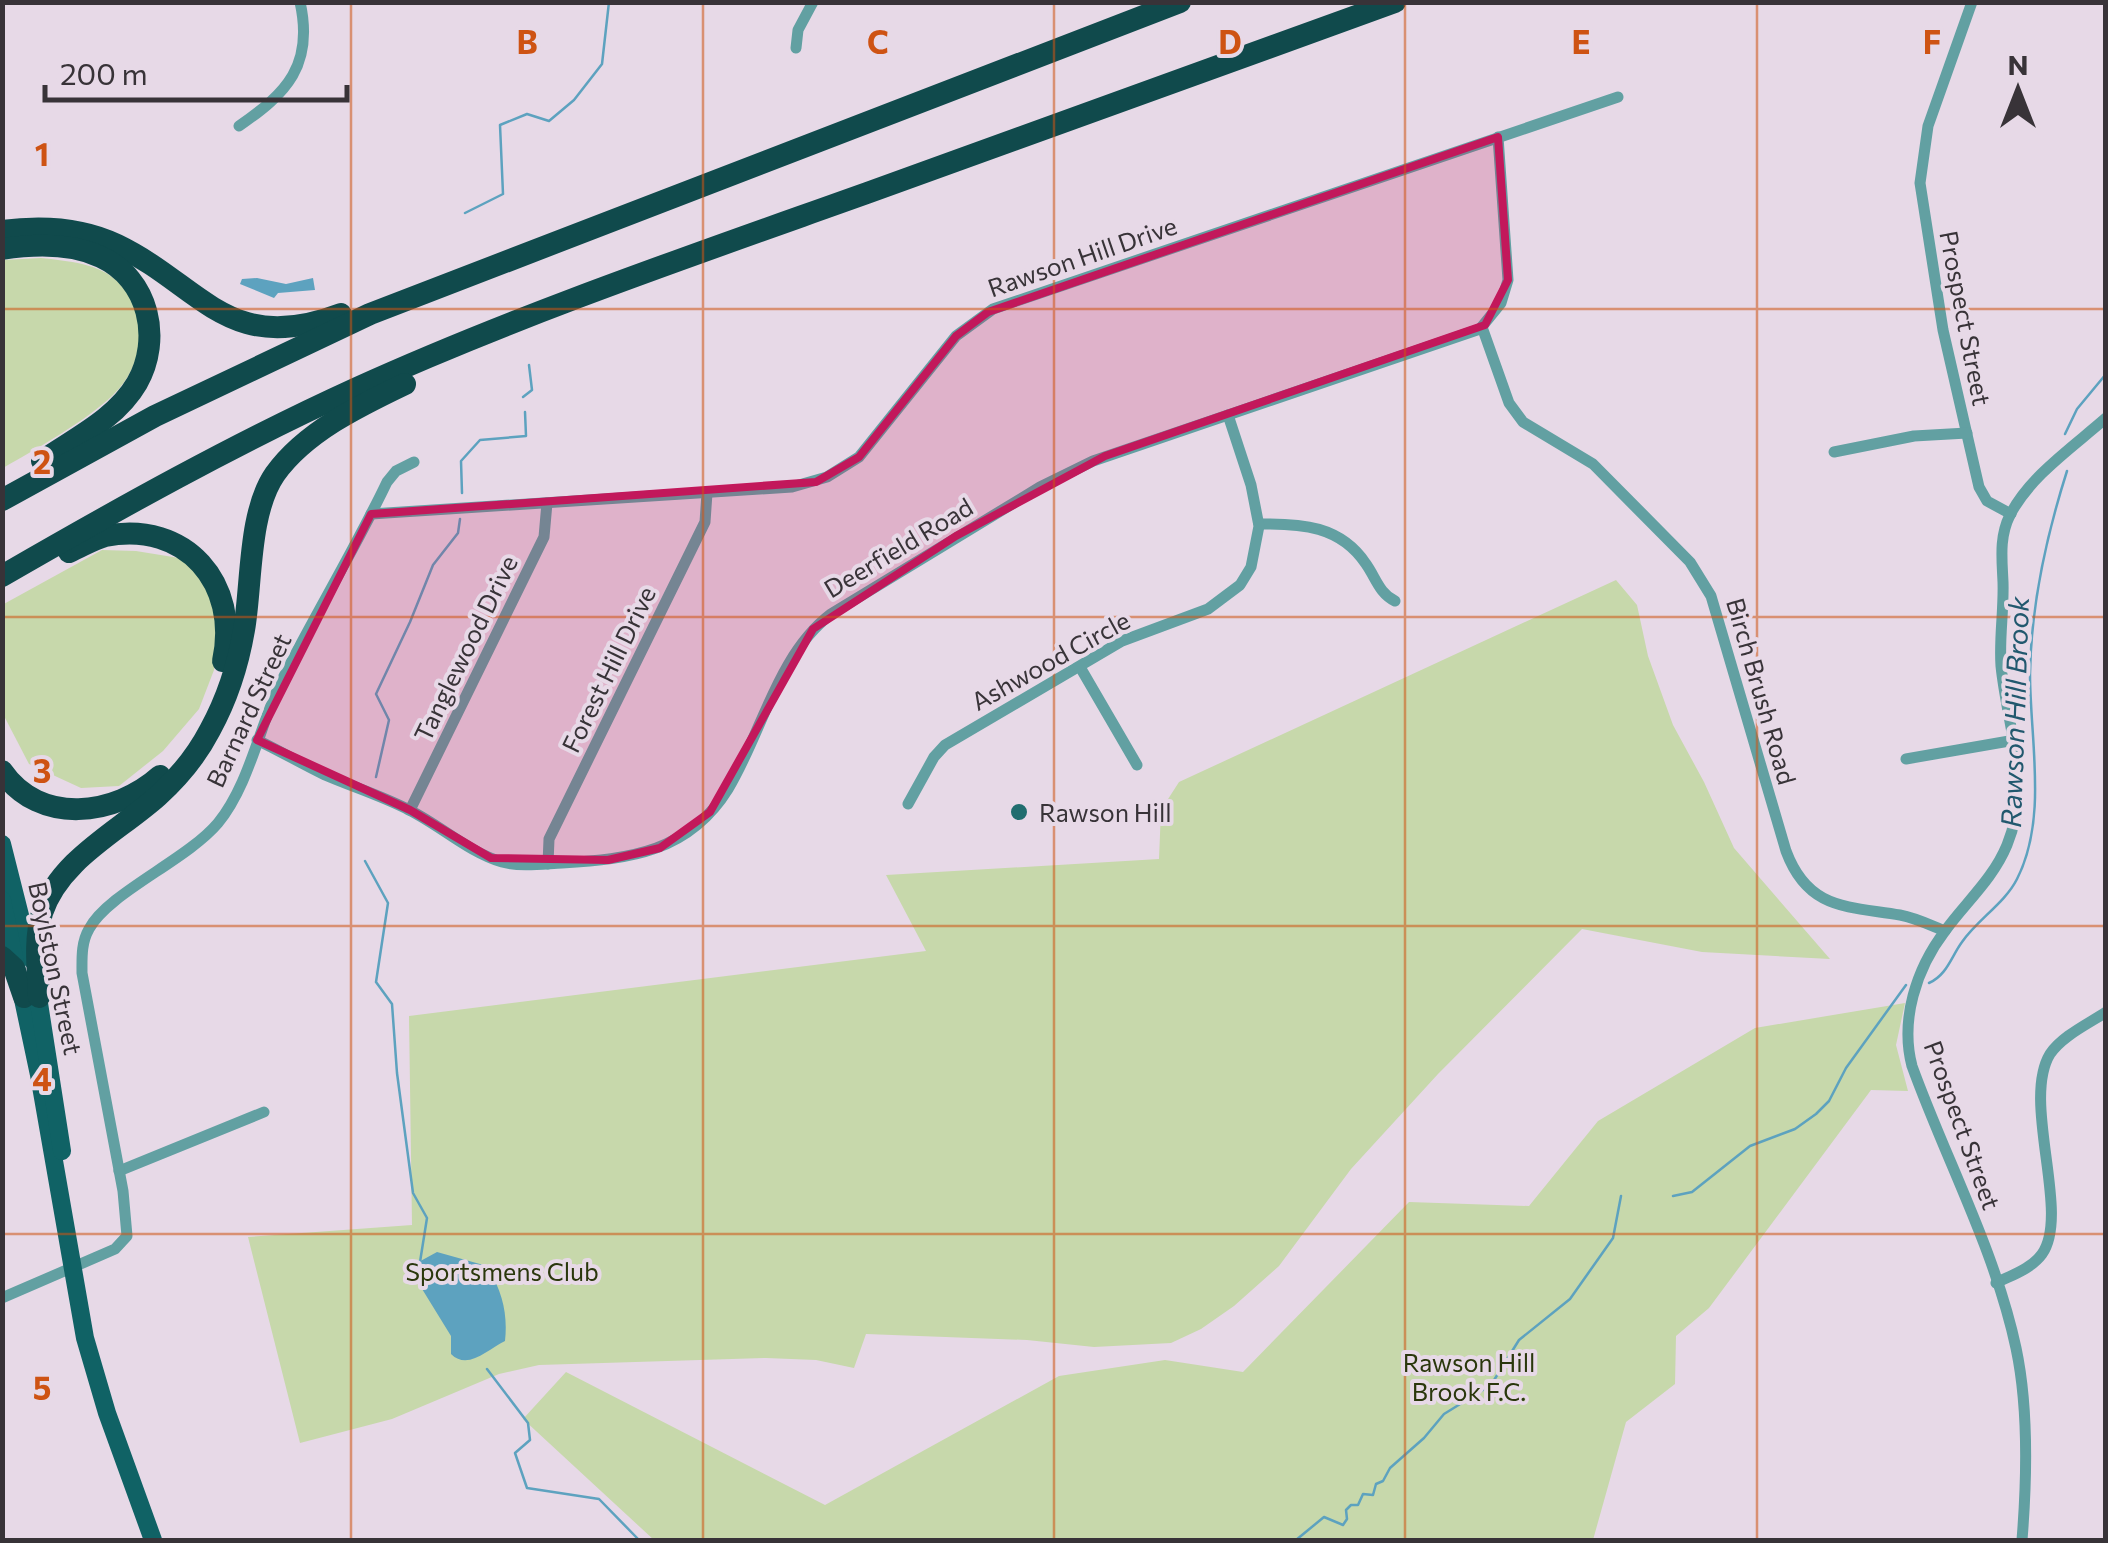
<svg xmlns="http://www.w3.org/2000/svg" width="2108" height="1543" viewBox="0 0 2108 1543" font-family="Commissioner,sans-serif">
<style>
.green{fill:#c7d8ab}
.water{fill:#5da2bf}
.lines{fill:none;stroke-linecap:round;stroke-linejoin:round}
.stream{stroke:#5da2bf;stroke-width:2.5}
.minor{stroke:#62a0a2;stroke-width:11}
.primary{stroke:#106265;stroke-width:18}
.motorway{stroke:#104a4c;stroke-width:22}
.marked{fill:#c2185b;fill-opacity:0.2;stroke:#c2185b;stroke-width:8;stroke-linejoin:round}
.grid{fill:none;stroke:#ce5313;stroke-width:2.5;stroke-opacity:0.55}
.poi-dot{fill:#216d6f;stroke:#e7d9e7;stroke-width:4}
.labels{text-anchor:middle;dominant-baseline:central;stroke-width:8;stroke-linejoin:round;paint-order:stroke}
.street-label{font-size:25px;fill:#383338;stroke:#e7d9e7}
.poi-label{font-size:25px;fill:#383338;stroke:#e7d9e7;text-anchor:start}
.park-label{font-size:25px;fill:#2a370c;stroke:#e7d9e7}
.water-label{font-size:28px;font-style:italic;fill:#21586e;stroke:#e7d9e7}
.grid-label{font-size:32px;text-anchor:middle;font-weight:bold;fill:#ce5313;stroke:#e7d9e7;stroke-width:8;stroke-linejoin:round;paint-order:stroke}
</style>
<rect width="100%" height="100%" fill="#e7d9e7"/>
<g class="green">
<path d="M41 258C67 261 101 263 120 284 150 317 144 366 113 395 86 421 36 449 3 468V260Z"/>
<polygon points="102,550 136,551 179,558 206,580 220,623 214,670 199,709 163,751 119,786 81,788 29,764 3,714 2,605"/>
<polygon points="1616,580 1637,605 1648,656 1673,725 1704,782 1734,848 1830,959 1702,952 1582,929 1438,1074 1351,1169 1279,1266 1234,1306 1201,1329 1171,1343 1094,1347 1027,1340 866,1334 854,1368 816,1360 766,1358 539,1365 499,1374 392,1419 300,1443 248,1237 412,1225 409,1016 926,951 886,875 1159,859 1161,810 1179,782"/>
<polygon points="1905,1003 1896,1045 1908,1091 1871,1090 1709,1308 1676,1336 1675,1384 1626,1422 1593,1540 654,1540 523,1419 566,1372 825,1505 1059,1376 1165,1360 1243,1372 1409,1202 1529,1206 1598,1121 1755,1028"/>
</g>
<g class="water">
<polygon points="257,278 286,284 313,278 315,290 278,293 274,298 240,284 242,279"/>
<path d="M437 1252 487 1266C502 1291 508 1313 505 1341 488 1349 468 1371 451 1354V1336L419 1284 415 1264Z"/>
</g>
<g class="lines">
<g class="stream">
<polyline points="465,213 503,194 500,125 527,114 549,121 574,100 602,64 609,2"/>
<polyline points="523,397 532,390 529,365"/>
<polyline points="2065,434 2077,409 2106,374"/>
<polyline points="462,493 461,461 480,440 526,436 525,412"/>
<polyline points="376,777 389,720 376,694 410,622 433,565 458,533 460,519"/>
<polyline points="365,861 388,903 376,982 392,1004 397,1073 413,1193 427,1218 420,1262"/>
<path d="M1929 983C1947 975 1951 957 1962 942 1977 920 2005 903 2017 879 2048 818 2030 740 2030 674 2031 605 2046 537 2067 471"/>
<polyline points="1673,1196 1692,1192 1750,1146 1795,1129 1816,1114 1829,1101 1846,1068 1906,985"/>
<polyline points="487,1369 528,1423 530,1440 515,1453 527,1488 599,1499 639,1540"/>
<polyline points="1296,1540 1324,1517 1343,1525 1347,1519 1346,1510 1351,1505 1358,1505 1363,1494 1373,1495 1376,1484 1383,1481 1390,1468 1424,1438 1444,1414 1491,1385 1519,1340 1570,1299 1613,1238 1621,1196"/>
</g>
<g class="minor">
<polyline points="1972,2 1928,126 1920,183 1943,330 1979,487 1987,501 2011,514"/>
<polyline points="796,48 798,30 813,2"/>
<path d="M239 126C287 93 314 65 300 2"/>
<path d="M1482 327 1509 403 1523 422 1593 464 1690 562 1711 596 1786 851C1808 910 1847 906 1900 915 1916 918 1930 925 1945 931"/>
<polyline points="1834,452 1914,436 1967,433"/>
<polyline points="371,514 792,487 827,477 859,457 956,336 993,309 1618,97"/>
<path d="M1259 524C1301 523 1341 526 1366 564 1376 578 1379 593 1395 601"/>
<polyline points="1080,667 1137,765"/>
<path d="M257 740C280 751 302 764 325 775 353 787 382 796 409 810 440 825 468 852 502 862 521 867 542 864 562 863 630 859 689 852 728 789 762 733 777 655 831 614L1040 487 1093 461 1480 329 1501 303 1508 280 1498 137"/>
<polyline points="1906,759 2015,740"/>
<polyline points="908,804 934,757 945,745 1122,641 1208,609 1240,585 1251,567 1259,526 1251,485 1228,415"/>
<polyline points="410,810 544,537 547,503"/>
<polyline points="548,864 549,839 705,522 707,493"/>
<polyline points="119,1171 264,1112"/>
<path d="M1996 1283C2012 1275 2031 1269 2042 1254 2071 1213 2021 1102 2050 1054 2062 1036 2088 1024 2106 1012"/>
<path d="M2 1298 115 1249 127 1236 123 1191 82 973C82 958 81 943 89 929 108 893 187 860 218 823 249 785 259 728 280 684 314 616 354 551 387 482L396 471 414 462"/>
<path d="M2022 1540C2027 1478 2029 1409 2016 1348 1995 1250 1946 1160 1912 1066 1900 1020 1916 969 1945 931 1966 902 1993 879 2007 845 2032 785 2007 726 2001 666 1999 638 2004 610 2003 582 2002 559 1999 537 2010 515 2030 476 2073 447 2106 418"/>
</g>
<g class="primary">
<polyline points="2,844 31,959"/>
<polyline points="2,900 39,1075 85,1338 107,1413 153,1540"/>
<polyline points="36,984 62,1151"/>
</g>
<g class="motorway">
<path d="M2 231C40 226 82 228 117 245 202 286 228 357 341 314"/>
<path d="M2 249C34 244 71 243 101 257 149 279 162 339 137 383 116 419 75 438 42 461"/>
<polyline points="2,500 155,416 370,314 1180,2"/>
<path d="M69 552C81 547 93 539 105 536 186 520 240 584 223 661"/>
<path d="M2 576C118 509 236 443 357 388 523 313 696 254 867 193 1043 130 1219 66 1395 2"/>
<path d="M2 771C40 826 115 816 160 776"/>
<polyline points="2,957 14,968 24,997"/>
<path d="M39 997C38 970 34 940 42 913 59 860 119 831 158 796 179 777 197 755 210 730 227 699 238 665 244 630 252 584 248 513 275 474 305 432 359 406 405 384"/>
</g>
</g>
<path class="marked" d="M1498 137 1508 280 1485 325 1105 456 956 536 813 629 710 812 660 848 608 860 491 858 410 810 257 740 371 514 816 482 859 457 956 336 988 312Z"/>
<path class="grid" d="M351 2V1540M703 2V1540M1054 2V1540M1405 2V1540M1757 2V1540M2 309H2106M2 617H2106M2 926H2106M2 1234H2106"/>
<circle class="poi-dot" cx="1019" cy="812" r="10"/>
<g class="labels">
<g class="street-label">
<text transform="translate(1082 256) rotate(-19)">Rawson Hill Drive</text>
<text transform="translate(1966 318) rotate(79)">Prospect Street</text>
<text transform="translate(898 547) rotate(-31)">Deerfield Road</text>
<text transform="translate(465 648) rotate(-64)">Tanglewood Drive</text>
<text transform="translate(1050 660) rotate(-29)">Ashwood Circle</text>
<text transform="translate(608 669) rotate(-64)">Forest Hill Drive</text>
<text transform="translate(1762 691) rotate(74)">Birch Brush Road</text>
<text transform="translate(248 710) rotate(-65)">Barnard Street</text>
<text transform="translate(56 968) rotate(78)">Boylston Street</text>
<text transform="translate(1963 1125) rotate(70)">Prospect Street</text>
</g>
<g class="poi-label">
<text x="1039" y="812">Rawson Hill</text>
</g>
<g class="park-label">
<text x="502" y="1271">Sportsmens Club</text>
<text x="1469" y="1362">Rawson Hill<tspan x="1469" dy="29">Brook F.C.</tspan></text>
</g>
<g class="water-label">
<text transform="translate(2014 712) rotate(-88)">Rawson Hill Brook</text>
</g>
</g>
<g class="grid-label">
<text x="527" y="54">B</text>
<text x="878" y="54">C</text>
<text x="1230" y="54">D</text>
<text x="1581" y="54">E</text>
<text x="1932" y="54">F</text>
<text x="42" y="166">1</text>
<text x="42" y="474">2</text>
<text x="42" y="783">3</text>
<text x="42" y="1091">4</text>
<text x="42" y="1400">5</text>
</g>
<rect width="2108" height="1543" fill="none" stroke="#383338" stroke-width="10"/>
<g transform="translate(2018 90)" stroke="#e7d9e7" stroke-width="8" paint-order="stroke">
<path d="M0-8L18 38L0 25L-18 38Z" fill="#383338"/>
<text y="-15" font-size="28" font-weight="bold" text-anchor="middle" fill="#383338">N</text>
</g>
<path d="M45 85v15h302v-15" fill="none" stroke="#383338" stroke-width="5"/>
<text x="60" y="85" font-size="30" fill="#383338" stroke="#e7d9e7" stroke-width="8" paint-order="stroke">200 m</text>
</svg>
